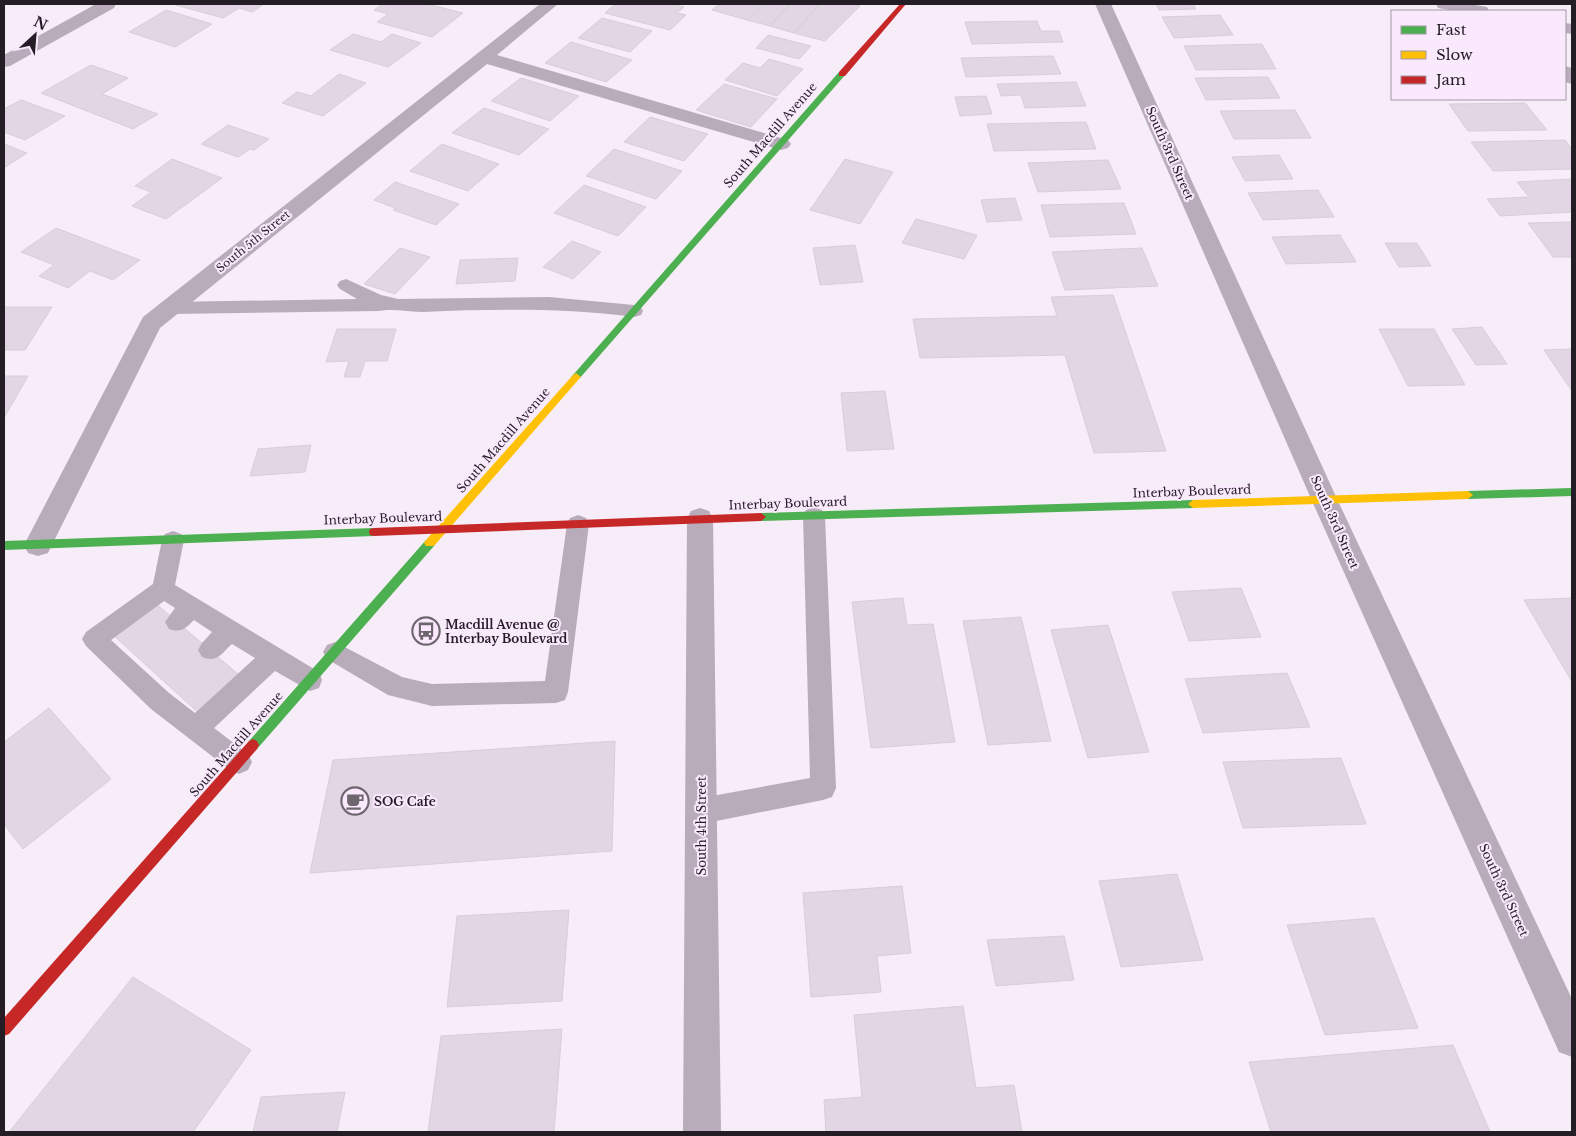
<svg xmlns="http://www.w3.org/2000/svg" width="1576" height="1136" viewBox="0 0 1576 1136" font-family="'Libre Baskerville',serif">
<style>
.building{fill:#e2d5e4;stroke:#d6ced8}
.lines{fill:none;stroke-linecap:round;stroke-linejoin:round}
.lane{fill:#b8acba;fill-rule:evenodd}
.street{fill:#b8acba;fill-rule:evenodd}
.fast{fill:#4caf50;fill-rule:evenodd}
.slow{fill:#ffc107;fill-rule:evenodd}
.jam{fill:#c62828;fill-rule:evenodd}
.labels{text-anchor:middle;dominant-baseline:central;stroke-width:4;stroke-linejoin:round;paint-order:stroke}
.far-street-label{font-size:11px;fill:#241d25;stroke:#fae9fc}
.street-label{font-size:12px;fill:#241d25;stroke:#fae9fc}
.poi-label{font-size:12px;font-weight:bold;fill:#241d25;stroke:#fae9fc;text-anchor:start}
</style>
<rect width="100%" height="100%" fill="#f6edf8"/>
<g class="building">
<polygon points="172,4 264,4 252,12 239,8 223,18"/>
<polygon points="383,4 427,4 463,13 432,37 377,22 388,14 374,10"/>
<polygon points="615,4 673,4 684,7 677,13 686,15 670,30 605,13"/>
<polygon points="719,4 763,4 747,20 712,10"/>
<polygon points="763,4 790,4 770,26 747,20"/>
<polygon points="790,4 820,4 794,33 770,26"/>
<polygon points="820,4 853,4 860,6 825,41 794,33"/>
<polygon points="1156,4 1193,4 1196,9 1159,10"/>
<polygon points="166,10 212,24 175,47 129,32"/>
<polygon points="1220,15 1233,35 1174,38 1162,17"/>
<polygon points="602,18 652,31 630,52 578,38"/>
<polygon points="1037,21 1041,31 1059,31 1063,42 972,44 965,22"/>
<polygon points="353,34 381,42 392,34 421,43 388,67 330,50"/>
<polygon points="768,35 811,46 799,59 756,48"/>
<polygon points="571,42 632,60 606,82 545,63"/>
<polygon points="1262,44 1276,69 1196,70 1184,46"/>
<polygon points="1053,56 1061,74 966,77 961,58"/>
<polygon points="769,59 803,69 777,96 725,80 743,63 760,68"/>
<polygon points="91,65 128,78 102,94 158,114 133,129 41,93"/>
<polygon points="339,74 366,83 323,116 282,103 297,92 311,96"/>
<polygon points="1268,77 1280,98 1206,100 1195,78"/>
<polygon points="521,78 579,96 550,121 491,101"/>
<polygon points="1076,82 1086,106 1025,108 1021,95 1001,96 997,84"/>
<polygon points="724,84 777,99 751,127 696,110"/>
<polygon points="986,96 992,114 960,116 955,97"/>
<polygon points="21,100 65,116 25,140 4,132 4,109"/>
<polygon points="1525,103 1547,130 1468,131 1449,104"/>
<polygon points="484,108 549,129 519,155 452,133"/>
<polygon points="1295,110 1311,138 1234,139 1220,111"/>
<polygon points="650,117 708,134 684,161 624,142"/>
<polygon points="1086,122 1096,149 994,151 987,124"/>
<polygon points="228,125 269,139 254,150 250,149 238,157 201,144"/>
<polygon points="1565,140 1572,149 1572,169 1493,171 1471,142"/>
<polygon points="4,144 27,153 4,168"/>
<polygon points="442,144 499,164 468,191 410,171"/>
<polygon points="614,149 682,171 656,199 586,176"/>
<polygon points="1279,155 1293,179 1245,181 1232,157"/>
<polygon points="172,159 222,178 166,219 132,206 151,192 135,186"/>
<polygon points="845,159 893,172 860,224 810,210"/>
<polygon points="1108,160 1121,189 1038,192 1028,163"/>
<polygon points="1572,179 1572,212 1500,216 1487,199 1529,197 1517,182"/>
<polygon points="395,182 459,204 436,225 393,210 395,208 374,200"/>
<polygon points="584,185 646,207 618,236 554,213"/>
<polygon points="1318,190 1334,217 1263,220 1248,193"/>
<polygon points="1015,198 1022,220 987,222 981,200"/>
<polygon points="1124,203 1136,234 1050,237 1041,205"/>
<polygon points="916,219 977,235 964,259 902,243"/>
<polygon points="1572,222 1572,257 1553,257 1528,223"/>
<polygon points="56,228 140,260 113,280 90,271 68,288 39,276 54,265 21,252"/>
<polygon points="1340,235 1356,262 1286,264 1272,237"/>
<polygon points="572,241 601,252 573,279 543,267"/>
<polygon points="1385,243 1417,243 1431,266 1399,267"/>
<polygon points="855,245 863,282 820,285 813,248"/>
<polygon points="400,248 430,257 395,294 364,284"/>
<polygon points="1142,248 1158,286 1065,290 1052,252"/>
<polygon points="518,258 515,281 456,284 460,260"/>
<polygon points="1113,295 1166,451 1094,453 1065,355 920,358 913,319 1057,316 1051,297"/>
<polygon points="4,307 52,307 25,350 4,350"/>
<polygon points="1482,327 1507,364 1476,365 1452,329"/>
<polygon points="337,329 396,329 387,361 365,361 360,377 344,377 349,361 326,362"/>
<polygon points="1379,329 1434,329 1465,385 1408,386"/>
<polygon points="1572,349 1572,391 1544,350"/>
<polygon points="4,376 28,376 4,418"/>
<polygon points="885,391 894,449 847,451 841,393"/>
<polygon points="311,445 305,472 250,476 258,449"/>
<polygon points="1241,588 1261,637 1189,641 1172,592"/>
<polygon points="903,598 907,625 933,624 955,742 871,748 852,602"/>
<polygon points="1572,598 1572,682 1524,600"/>
<polygon points="154,602 246,681 203,717 112,634"/>
<polygon points="1021,617 1051,741 988,745 963,621"/>
<polygon points="1108,625 1149,752 1088,758 1051,630"/>
<polygon points="1287,673 1310,727 1203,733 1185,679"/>
<polygon points="49,708 111,779 23,849 4,824 4,742"/>
<polygon points="615,741 612,851 310,873 333,760"/>
<polygon points="1341,758 1366,824 1243,828 1223,762"/>
<polygon points="1177,874 1203,960 1121,967 1099,881"/>
<polygon points="902,886 911,953 877,956 881,992 811,997 803,893"/>
<polygon points="569,910 562,1001 447,1007 457,916"/>
<polygon points="1374,918 1418,1028 1325,1035 1287,925"/>
<polygon points="1064,936 1074,980 996,986 987,940"/>
<polygon points="133,977 251,1050 193,1132 9,1132"/>
<polygon points="963,1006 976,1088 1014,1085 1022,1132 826,1132 824,1100 862,1097 854,1015"/>
<polygon points="562,1029 554,1132 428,1132 441,1036"/>
<polygon points="1453,1045 1490,1132 1271,1132 1249,1062"/>
<polygon points="345,1092 337,1132 253,1132 261,1097"/>
</g>
<g class="lines">
<g class="lane">
<path d="M346 279 381 295 398 299 549 297 634 305 641 307 643 311 641 315 634 317C564 308 494 309 424 312 409 312 392 308 379 311L170 314 163 312 161 308 163 304 170 302 357 299 340 289 337 285 340 281Z"/>
<polygon points="814,507 822,510 825,516 836,788 832,797 823,800 701,824 692,820 688,811 692,802 701,798 810,778 803,516 806,510"/>
<polygon points="578,515 586,518 589,524 568,692 565,700 556,703 432,706 388,695 327,659 323,652 327,645 335,642 402,677 432,684 545,681 567,524 570,518"/>
<path d="M173 531 181 534 184 540 175 585 319 672 322 680 319 688 310 691 275 671 214 728 248 754 252 762 248 770 239 774 230 770 151 709 86 646 82 639 86 632 153 584 162 540 165 534ZM164 601 175 608 165 622 169 629C181 633 185 629 194 620L212 632 202 643 198 650 202 657C217 663 221 654 232 644L255 658 195 713 169 693 111 640Z"/>
</g>
<g class="street">
<polygon points="96,4 116,4 114,8 10,66 4,67 4,55"/>
<polygon points="540,4 558,4 497,55 788,140 791,144 788,148 781,150 774,148 487,64 160,328 48,553 38,556 28,553 24,545 143,317"/>
<polygon points="1095,4 1111,4 1338,501 1572,999 1572,1057 1559,1052 1312,501"/>
<polygon points="1436,4 1469,4 1487,7 1489,11 1456,11 1438,8"/>
<polygon points="1565,23 1572,24 1572,34 1565,33"/>
<polygon points="1565,66 1572,68 1572,84 1565,82"/>
<polygon points="700,508 709,511 713,519 721,1132 683,1132 687,519 691,511"/>
</g>
<g class="fast">
<polygon points="839,72 846,74 579,379 573,379 571,377 573,375"/>
<polygon points="1572,488 1572,496 1468,499 1463,495 1468,491"/>
<polygon points="1193,500 1198,504 1193,508 761,521 756,517 761,513"/>
<polygon points="374,528 378,529 379,532 378,535 374,536 4,550 4,541"/>
<polygon points="430,538 434,540 436,543 434,546 257,749 253,751 249,749 247,745 249,741 426,540"/>
</g>
<g class="slow">
<polygon points="576,373 581,377 579,379 434,546 426,546 424,543 426,540 573,375"/>
<polygon points="1468,491 1473,495 1468,499 1193,508 1188,504 1193,500"/>
</g>
<g class="jam">
<polygon points="900,4 906,4 845,76 839,76 839,72"/>
<polygon points="761,513 766,517 761,521 374,536 370,535 369,532 370,529 374,528"/>
<polygon points="253,739 257,741 259,745 257,749 9,1034 4,1036 4,1018 249,741"/>
</g>
</g>
<defs>
<g id="bus-ring" transform="scale(1.4375)"><circle r="9.5" fill="#fae9fc" stroke="#6e666f" stroke-width="1.5"/><path d="M-5-6H5V4H4V6H2V4H-2V6H-4V4H-5ZM-3.5-4V0h7V-4ZM-3.5 1.2v1.5H-2V1.2ZM2 1.2v1.5H3.5V1.2Z" fill="#6e666f"/></g>
<g id="cafe-ring" transform="scale(1.4375)"><circle r="9.5" fill="#fae9fc" stroke="#6e666f" stroke-width="1.5"/><path d="M-5.5-4.5H6V0H3Q3 3.5 0 3.5H-2.5Q-5.5 3.5-5.5 0ZM3-3.2v2h1.7v-2ZM-6 4.5H4V6H-6Z" fill="#6e666f"/></g>
</defs>
<g fill-rule="evenodd">
<use href="#bus-ring" x="426" y="631"/>
<use href="#cafe-ring" x="355" y="801"/>
</g>
<g class="labels">
<g class="far-street-label">
<text transform="translate(253 241) rotate(-39)">South 5th Street</text>
</g>
<g class="street-label">
<text transform="translate(770 135) rotate(-49)">South Macdill Avenue</text>
<text transform="translate(1170 153) rotate(66)">South 3rd Street</text>
<text transform="translate(503 440) rotate(-49)">South Macdill Avenue</text>
<text transform="translate(1192 491) rotate(-2)">Interbay Boulevard</text>
<text transform="translate(788 503) rotate(-2)">Interbay Boulevard</text>
<text transform="translate(383 518) rotate(-2)">Interbay Boulevard</text>
<text transform="translate(1335 522) rotate(66)">South 3rd Street</text>
<text transform="translate(236 744) rotate(-49)">South Macdill Avenue</text>
<text transform="translate(701 826) rotate(-90)">South 4th Street</text>
<text transform="translate(1504 890) rotate(65)">South 3rd Street</text>
</g>
<g class="poi-label">
<text x="445" y="624">Macdill Avenue @<tspan x="445" dy="14">Interbay Boulevard</tspan></text>
<text x="374" y="801">SOG Cafe</text>
</g>
</g>
<rect width="1576" height="1136" fill="none" stroke="#241d25" stroke-width="10"/>
<rect x="1391" y="10" width="175" height="90" fill="#fae9fc" stroke="#a497a6"/>
<rect x="1401" y="26" width="25" height="8" fill="#4caf50" stroke="#a497a6"/>
<text x="1436" y="35" font-size="15" fill="#241d25">Fast</text>
<rect x="1401" y="51" width="25" height="8" fill="#ffc107" stroke="#a497a6"/>
<text x="1436" y="60" font-size="15" fill="#241d25">Slow</text>
<rect x="1401" y="76" width="25" height="8" fill="#c62828" stroke="#a497a6"/>
<text x="1436" y="85" font-size="15" fill="#241d25">Jam</text>
<g transform="translate(35 35) rotate(26)" stroke="#fae9fc" stroke-width="4" paint-order="stroke">
<path d="M0-4L9 19L0 12L-9 19Z" fill="#241d25"/>
<text y="-8" font-size="14" font-weight="bold" text-anchor="middle" fill="#241d25">N</text>
</g>
</svg>
